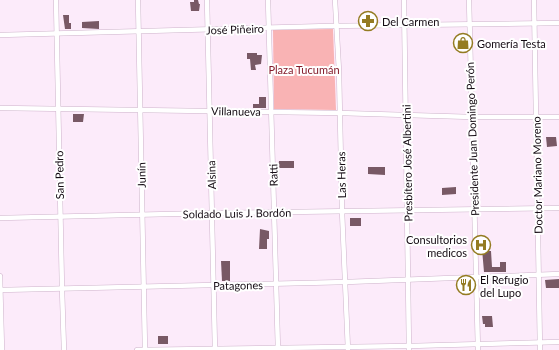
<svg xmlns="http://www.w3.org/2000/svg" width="559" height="350" viewBox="0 0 559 350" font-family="Lato,sans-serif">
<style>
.green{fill:#f9b3b4}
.building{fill:#785965}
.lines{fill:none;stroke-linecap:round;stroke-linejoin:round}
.street-casing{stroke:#ceb3cb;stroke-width:5.5}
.street{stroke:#fff;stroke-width:4.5}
.labels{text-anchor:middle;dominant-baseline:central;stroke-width:4;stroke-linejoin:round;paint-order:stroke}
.poi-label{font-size:11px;fill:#130a12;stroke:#fff;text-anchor:start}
.street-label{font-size:11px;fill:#130a12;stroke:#fff}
.park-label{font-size:11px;fill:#841b2a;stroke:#fff}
</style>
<rect width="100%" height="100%" fill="#fcebfa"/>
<polygon class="green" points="333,29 336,110 274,109 273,30"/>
<g class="building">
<polygon points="194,0 198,0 199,4 200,4 199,11 191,11 190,2 194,2"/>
<polygon points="63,15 69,15 69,23 71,23 71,29 65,29"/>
<polygon points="99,21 99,29 82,28 82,22"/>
<polygon points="247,53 257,53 257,55 262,55 261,64 255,65 256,70 251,70 250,59 247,59"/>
<polygon points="259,97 266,97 266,108 253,108 253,104 259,104"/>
<polygon points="73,114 84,114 83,122 73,122"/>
<polygon points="546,137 556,137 557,146 547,147"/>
<polygon points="279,161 294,161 294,168 278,168"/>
<polygon points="368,167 385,167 385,175 368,174"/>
<polygon points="456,187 456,194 442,195 442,188"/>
<rect x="350" y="218" width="11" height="8"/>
<polygon points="260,229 269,231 269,239 267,239 267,249 259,249"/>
<polygon points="482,249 489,249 489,251 491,251 492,267 500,267 500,262 506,262 506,272 484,272"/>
<polygon points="221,261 230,261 230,281 222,281"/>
<polygon points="559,279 559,288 546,288 545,280"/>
<polygon points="482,316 492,316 493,327 485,327 485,324 483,324"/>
<rect x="158" y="336" width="10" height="8"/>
</g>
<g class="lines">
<g class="street-casing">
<g id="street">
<polyline points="56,0 62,289 64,350"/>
<polyline points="138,0 145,350"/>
<polyline points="207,0 215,350"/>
<polyline points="268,0 278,350"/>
<polyline points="335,0 339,71 342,211 348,350"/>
<polyline points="404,0 409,350"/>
<polyline points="469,0 478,350"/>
<polyline points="534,0 540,350"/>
<polyline points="0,35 329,26 559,23"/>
<polyline points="0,108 340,113 472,117 559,117"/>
<polyline points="0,218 213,213 559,208"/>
<polyline points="0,276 2,350"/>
<polyline points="0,290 346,282 559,274"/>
<polyline points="137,350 409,346 559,342"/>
</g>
</g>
<use href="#street" class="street"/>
</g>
<defs>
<g id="pharmacy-ring" transform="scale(1)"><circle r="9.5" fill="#fff" stroke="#947b22" stroke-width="1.5"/><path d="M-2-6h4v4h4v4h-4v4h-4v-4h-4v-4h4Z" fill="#947b22"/></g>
<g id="shop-ring" transform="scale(1)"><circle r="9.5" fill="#fff" stroke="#947b22" stroke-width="1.5"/><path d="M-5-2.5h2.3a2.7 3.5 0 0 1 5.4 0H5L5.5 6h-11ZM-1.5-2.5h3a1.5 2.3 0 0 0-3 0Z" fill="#947b22"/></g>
<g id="hospital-ring" transform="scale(1)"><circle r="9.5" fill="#fff" stroke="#947b22" stroke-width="1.5"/><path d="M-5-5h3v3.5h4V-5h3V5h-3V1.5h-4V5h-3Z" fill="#947b22"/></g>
<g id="restaurant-ring" transform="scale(1)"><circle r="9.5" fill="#fff" stroke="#947b22" stroke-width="1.5"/><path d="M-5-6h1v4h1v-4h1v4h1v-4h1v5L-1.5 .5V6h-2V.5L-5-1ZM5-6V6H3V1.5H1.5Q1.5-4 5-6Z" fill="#947b22"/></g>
</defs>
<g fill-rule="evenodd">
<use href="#pharmacy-ring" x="368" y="21"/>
<use href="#shop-ring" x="463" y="43"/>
<use href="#hospital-ring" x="481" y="245"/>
<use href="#restaurant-ring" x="466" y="285"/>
</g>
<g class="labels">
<g class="poi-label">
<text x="382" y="21">Del Carmen</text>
<text x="477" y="43">Gomería Testa</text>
<text x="467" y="239" text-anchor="end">Consultorios<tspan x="467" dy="13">medicos</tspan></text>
<text x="480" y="279">El Refugio<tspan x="480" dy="13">del Lupo</tspan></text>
</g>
<g class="street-label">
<text transform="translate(235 29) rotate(-2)">José Piñeiro</text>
<text transform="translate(236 111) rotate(1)">Villanueva</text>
<text transform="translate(472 139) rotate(-92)">Presidente Juan Domingo Perón</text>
<text transform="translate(407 163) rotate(-91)">Presbítero José Albertini</text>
<text transform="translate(59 175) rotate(-91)">San Pedro</text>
<text transform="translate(141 175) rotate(-91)">Junín</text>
<text transform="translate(211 175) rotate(-92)">Alsina</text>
<text transform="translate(273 175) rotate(-91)">Ratti</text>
<text transform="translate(341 175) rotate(-91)">Las Heras</text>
<text transform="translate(537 175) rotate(-91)">Doctor Mariano Moreno</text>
<text transform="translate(237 213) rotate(-1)">Soldado Luis J. Bordón</text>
<text transform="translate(238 285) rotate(-1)">Patagones</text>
</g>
<g class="park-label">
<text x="304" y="69">Plaza Tucumán</text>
</g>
</g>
</svg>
